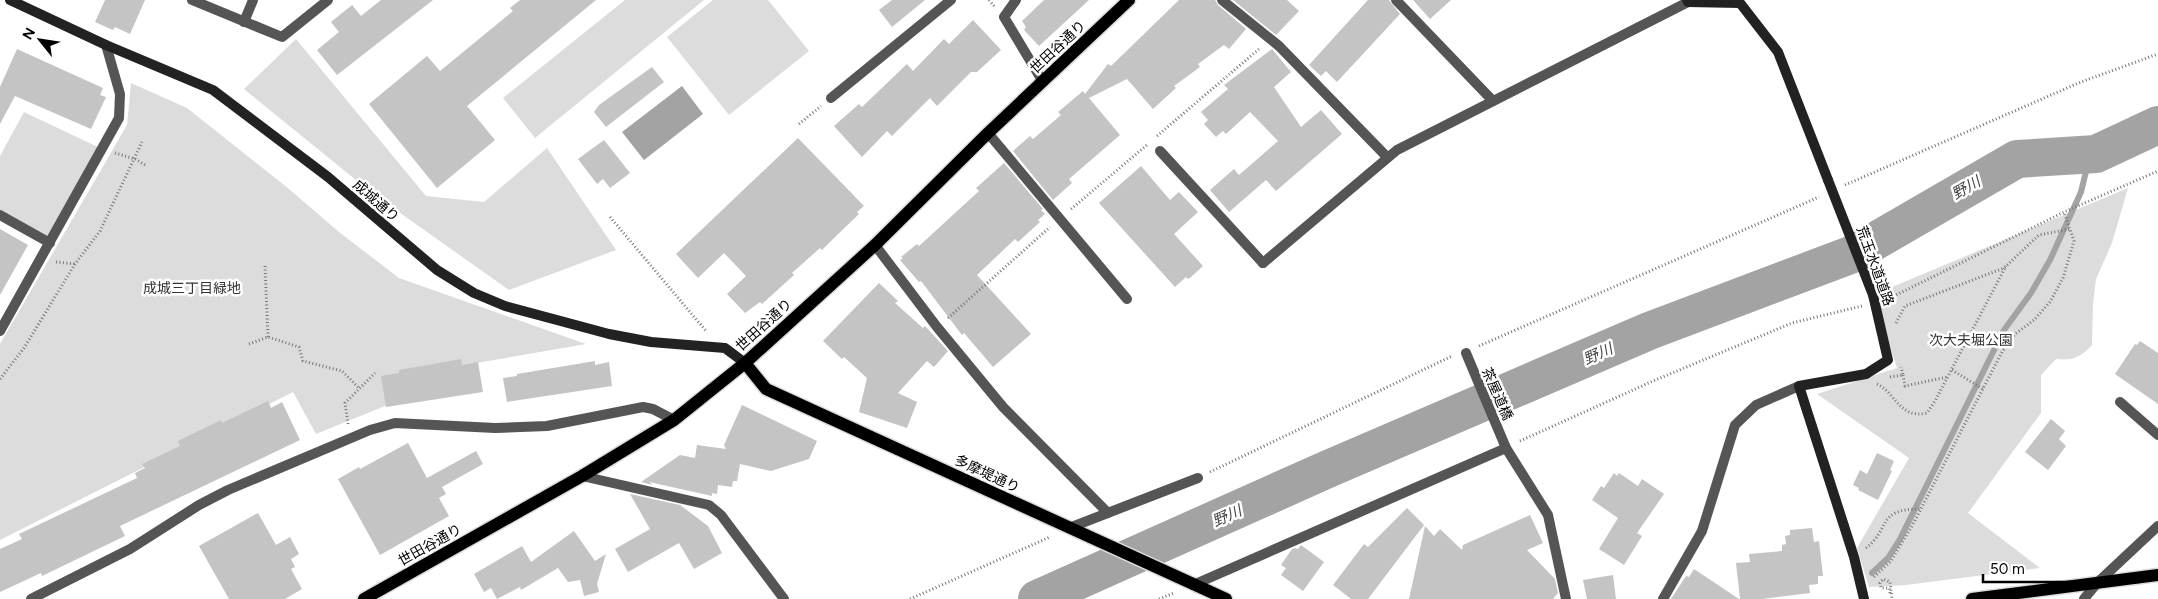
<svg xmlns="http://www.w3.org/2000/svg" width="2158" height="599" viewBox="0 0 2158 599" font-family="Figtree,'Noto Sans JP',sans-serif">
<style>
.green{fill:#dcdcdc}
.water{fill:#a3a3a3}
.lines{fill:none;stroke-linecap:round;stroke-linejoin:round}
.stream{stroke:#a3a3a3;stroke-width:6}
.river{stroke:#a3a3a3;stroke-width:38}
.building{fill:#c4c4c4}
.primary-casing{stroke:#dbdbdb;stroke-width:15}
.path{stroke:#777;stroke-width:3;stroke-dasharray:1 2.5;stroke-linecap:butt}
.lane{stroke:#555;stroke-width:10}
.street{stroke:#555;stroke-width:10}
.secondary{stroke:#222;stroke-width:10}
.primary{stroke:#000;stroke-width:12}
.secondary-bridge{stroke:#222;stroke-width:10}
.labels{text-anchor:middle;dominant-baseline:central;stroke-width:5;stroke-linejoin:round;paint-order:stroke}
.street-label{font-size:14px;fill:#000;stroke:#fff}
.park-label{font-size:14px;fill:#333;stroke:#fff}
.water-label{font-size:15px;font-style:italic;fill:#444;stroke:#fff}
</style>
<rect width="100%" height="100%" fill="#fff"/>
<g class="green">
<polygon points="625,0 704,0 535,138 503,98"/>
<polygon points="713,0 768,0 809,51 729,115 667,37"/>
<polygon points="296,39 426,196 484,202 547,148 616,250 509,290 372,193 244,89"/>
<polygon points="131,83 187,108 289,189 339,232 399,278 586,344 390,378 390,404 316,434 293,392 0,540 0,344 127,125"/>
<polygon points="24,112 102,149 50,243 0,215 0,156"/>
<path d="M2128 188 2112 243 2096 279 2093 304 2092 345C2081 357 2073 361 2056 359L2041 375V413L1968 513 2040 568 1906 585 1869 587 1857 548 1909 458 1817 394 1897 368 1873 295Z"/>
</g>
<polygon class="water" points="682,86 703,114 644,160 622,132"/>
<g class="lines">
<polyline class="stream" points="1872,573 1888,558 1900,539 2004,330 2031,293 2050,260 2081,192 2090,155"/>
<polyline class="river" points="1037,599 1328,469 1649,331 1853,254 2017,159 2096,154 2158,125"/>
</g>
<g class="building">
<polygon points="105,0 145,0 130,34 115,27 113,30 95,22"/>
<polygon points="381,0 433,0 337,75 317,50 339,32 331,22 352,5 361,16"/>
<polygon points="520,0 596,0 467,106 495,140 437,188 369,104 427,56 440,71 513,11 510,8"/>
<polygon points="892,0 925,0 892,27 879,10"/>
<polygon points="1044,0 1089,0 1039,46 1024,30 1026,27 1022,21"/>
<polygon points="1179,0 1215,0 1218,5 1246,29 1229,49 1224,45 1198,64 1200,67 1174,86 1176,88 1153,109 1127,79 1089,98 1120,135 1069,179 1072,183 1053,200 1013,151 1030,136 1033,139 1061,115 1058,112 1083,91 1085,94 1108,64 1111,66"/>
<polygon points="1233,0 1287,0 1299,11 1276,35"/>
<polygon points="1368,0 1389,0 1400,14 1337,82 1326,71 1321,76 1309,65"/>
<polygon points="1413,0 1451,0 1430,19"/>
<polygon points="973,20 1001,50 977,72 971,72 937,106 930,98 892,136 887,131 862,157 834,126 859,104 862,107 907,64 913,71 944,39 949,44"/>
<polygon points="17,49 103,88 100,95 106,97 91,129 15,96 0,124 0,87"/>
<polygon points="1272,49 1291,72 1274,87 1301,127 1321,110 1342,134 1276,191 1266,180 1229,212 1210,190 1234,169 1239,175 1278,141 1250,112 1226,134 1223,131 1216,137 1204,124 1208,120 1201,112 1228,89 1224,85"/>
<polygon points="652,67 664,82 606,127 594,112 599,105"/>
<polygon points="798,138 864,206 857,212 859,214 833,239 822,250 820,248 792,273 794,275 762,304 760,302 745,313 727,294 746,276 724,253 698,278 676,254"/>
<polygon points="604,140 630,173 610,188 603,179 597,184 578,159"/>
<polygon points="1004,163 1043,209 1041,210 1045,214 1038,220 1040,222 1018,242 1015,239 977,275 1031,334 993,367 964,333 962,335 921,281 919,282 900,260 903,258 901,257 917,244 919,246 979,191 976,188"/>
<polygon points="1141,166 1170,200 1179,192 1198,212 1174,234 1203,266 1191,277 1188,279 1186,277 1175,287 1099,203"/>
<polygon points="0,229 28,245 0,295"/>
<polygon points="879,283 898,301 895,303 923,328 925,326 948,351 934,367 927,361 898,393 917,402 907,428 859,412 867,378 844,357 842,359 823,341"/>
<polygon points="2140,341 2158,353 2158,404 2115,374 2135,344 2137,345"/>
<polygon points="461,359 462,365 478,362 483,392 386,407 381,376 399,373 399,370"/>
<polygon points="595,361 595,365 609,362 612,386 507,402 503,378 517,376 517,374"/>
<polygon points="268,401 271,408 282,402 300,440 120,526 125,536 42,576 41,573 0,592 0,549 22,539 19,534 137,478 135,473 145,468 142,464 180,446 178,441 221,420 222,423"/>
<polygon points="742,405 817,441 809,459 771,471 740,464 737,481 733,481 732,487 718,485 717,494 712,493 712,496 649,482 653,485 641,482 680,455 695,458 697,445 726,449 724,445"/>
<polygon points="2051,419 2065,431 2059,439 2066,446 2048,470 2025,452"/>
<polygon points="408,443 427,478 476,451 483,464 442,487 446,494 439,498 449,516 380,555 338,479 359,467 360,469"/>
<polygon points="1877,453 1894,461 1890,470 1892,471 1878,500 1858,490 1859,488 1853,485 1860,470 1867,474"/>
<polygon points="1614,473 1617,476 1619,473 1638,486 1642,479 1664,494 1637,533 1642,536 1624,565 1599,549 1618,518 1592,500 1601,486 1604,488"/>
<polygon points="630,494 680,505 708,526 722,553 694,569 679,543 628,572 615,549 650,529"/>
<polygon points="1407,508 1424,525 1368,599 1351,599 1333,585 1364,544 1368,547"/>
<polygon points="258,513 276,545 290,537 299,554 291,559 295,567 291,569 302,589 285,599 229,599 199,546"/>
<polygon points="1530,515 1543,543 1527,550 1555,579 1558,593 1553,599 1409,599 1425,526 1434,536 1440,529 1462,550 1463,545"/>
<polygon points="1812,528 1814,542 1819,541 1823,576 1818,576 1818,584 1809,585 1810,593 1762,599 1740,599 1736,563 1750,562 1749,554 1782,551 1782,545 1786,544 1785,536 1790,535 1790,530"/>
<polygon points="574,531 595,561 606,554 597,584 599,592 584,596 580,580 568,582 558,568 521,590 520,587 497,599 491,588 484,592 474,574 522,546 531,562"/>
<polygon points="1301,545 1324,562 1303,591 1281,575 1286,568 1281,565 1292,549 1295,548 1298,549"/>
<polygon points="1694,569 1739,599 1671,599 1686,576 1689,577"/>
<polygon points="1613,575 1616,599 1587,599 1583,580"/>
</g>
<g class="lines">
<g class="primary-casing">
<g id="primary">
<polyline points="745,363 766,389 1226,599"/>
<polyline points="364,599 582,476 674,420 745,363 875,245 988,133 1129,0"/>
<polyline points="1972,599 2158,575"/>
</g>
</g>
<g class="path">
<polyline points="989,0 995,7"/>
<polyline points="799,124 821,106"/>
<polyline points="1157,136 1259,49"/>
<polyline points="115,153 135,159 147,166"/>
<polyline points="1845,185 2081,82 2158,54"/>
<polyline points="1071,209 1147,145"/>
<polyline points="610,217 706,331"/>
<polyline points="56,262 75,264"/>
<polyline points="265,266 268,337"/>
<polyline points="1890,298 2064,212 2158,171"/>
<polyline points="948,318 1050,227"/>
<polyline points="1896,323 1905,306 2004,268 2039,235 2070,229"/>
<polyline points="249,344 268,337 299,347 303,361 342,371 360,389"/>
<polyline points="1479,346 1819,197"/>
<polyline points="1952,370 1983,389"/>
<polyline points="1903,375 1905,386 1947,377"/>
<polyline points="1890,377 1903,375 1901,367"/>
<polyline points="0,379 24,348 75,264 100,231 142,142"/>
<path d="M1877 384C1897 394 1899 419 1927 413L1935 401 2006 266"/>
<polyline points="348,424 345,403 375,373"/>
<polyline points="1520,441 1653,381 1792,323 1862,306"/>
<polyline points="1210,472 1452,356"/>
<path d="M1866 548C1891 529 1876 509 1920 509"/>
<polyline points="1874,577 1891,561 1912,526 2002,352 2015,334 2034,320 2050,302 2063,278 2074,241 2064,212"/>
<polyline points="1890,593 1889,588 1881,588 1880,583 1883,579 1890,582 1892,599"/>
<polyline points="910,599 1050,537"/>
<polyline points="1159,599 1174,593"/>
</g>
<g class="lane">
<polyline points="1396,0 1493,101"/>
<polyline points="244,22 253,0"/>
<polyline points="831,98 951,0"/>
<polyline points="1160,151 1263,263"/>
<polyline points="2120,402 2158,435"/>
</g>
<g class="street">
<polyline points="192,0 282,37 328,0"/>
<polyline points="1016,0 1004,17 1043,82"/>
<polyline points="1222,0 1279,46 1387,157"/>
<polyline points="988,133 1127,299"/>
<polyline points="0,215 50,243"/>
<polyline points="875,245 937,327 1003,407 1108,513"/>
<polyline points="1263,263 1397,150 1692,0"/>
<polyline points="0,331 119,118 120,94 106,45"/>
<polyline points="1466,353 1506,448 1548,515 1566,599"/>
<polyline points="582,476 709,505 721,515 784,599"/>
<polyline points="1069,528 1198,478"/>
<polyline points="1193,585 1506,448"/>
<polyline points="31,599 130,549 199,505 228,490 370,430 395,423 495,428 547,426 643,407 653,409 674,420"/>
<polyline points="1663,599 1702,531 1735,425 1756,405 1799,386"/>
<polyline points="2084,599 2097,583 2158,526"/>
</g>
<g class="secondary">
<polyline points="10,0 106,45 213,90 328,177 437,270 474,293 505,306 609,334 651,342 725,348 745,363"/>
<polyline points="1687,0 1688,2 1740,3 1778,52 1828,180"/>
<polyline points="1864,599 1854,557 1799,386 1866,374 1888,360 1873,295"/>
</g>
<use href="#primary" class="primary"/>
<polyline class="secondary-bridge" points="1828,180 1873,295"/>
</g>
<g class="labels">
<g class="street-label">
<text transform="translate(1058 47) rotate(-43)">世田谷通り</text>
<text transform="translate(376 201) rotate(41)">成城通り</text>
<text transform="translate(1875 266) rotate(70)">荒玉水道道路</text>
<text transform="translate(764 325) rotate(-42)">世田谷通り</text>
<text transform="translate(1497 394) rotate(66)">茶屋道橋</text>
<text transform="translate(987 474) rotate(25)">多摩堤通り</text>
<text transform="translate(430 545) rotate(-29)">世田谷通り</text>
</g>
<g class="park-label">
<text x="192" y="288">成城三丁目緑地</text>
<text x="1971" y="340">次大夫堀公園</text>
</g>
<g class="water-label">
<text transform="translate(1966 188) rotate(-30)">野川</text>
<text transform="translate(1598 354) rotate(-24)">野川</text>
<text transform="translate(1227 516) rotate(-24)">野川</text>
</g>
</g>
<g transform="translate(40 40) rotate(300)" stroke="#ffffff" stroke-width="4" paint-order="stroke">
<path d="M0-4L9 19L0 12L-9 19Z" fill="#000000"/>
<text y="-8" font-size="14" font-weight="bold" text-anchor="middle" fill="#000000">N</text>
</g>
<path d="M1983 574v8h155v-8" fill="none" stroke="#000000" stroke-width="2.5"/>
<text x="1990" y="574" font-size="15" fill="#000000" stroke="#ffffff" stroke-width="4" paint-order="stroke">50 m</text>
</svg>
